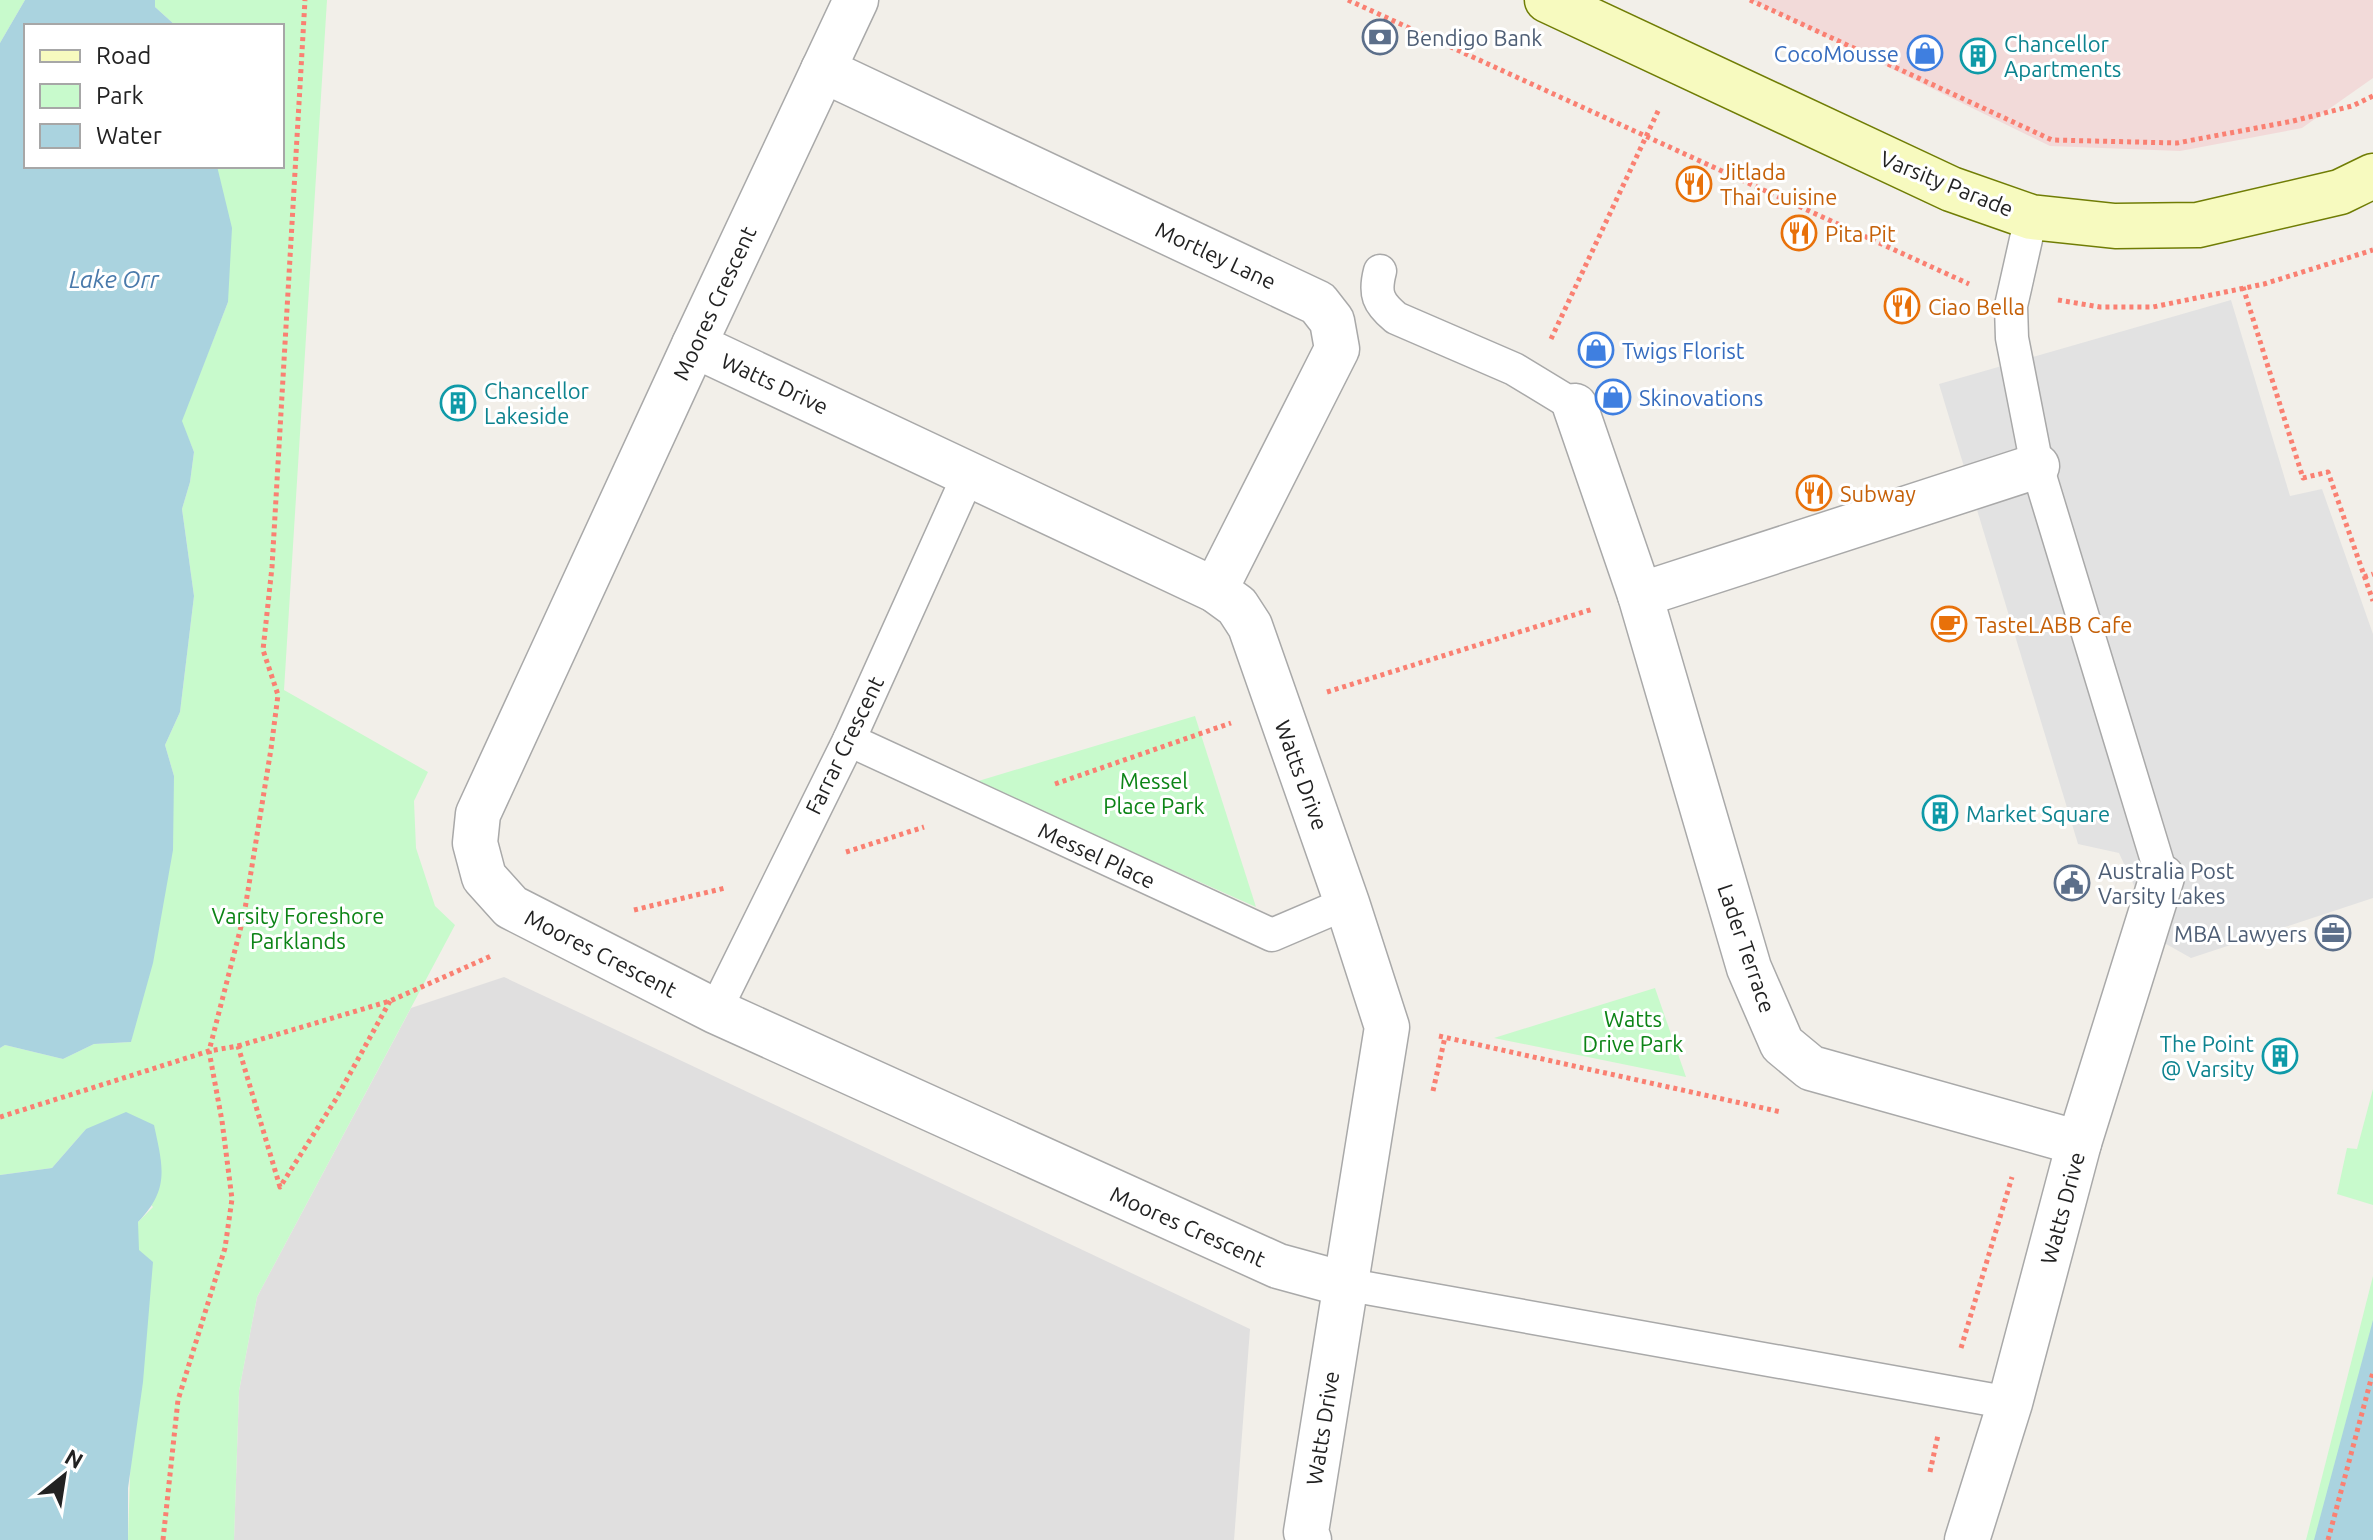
<svg xmlns="http://www.w3.org/2000/svg" width="2373" height="1540" viewBox="0 0 2373 1540" font-family="Ubuntu,sans-serif">
<style>
.residential{fill:#e0dfdf}
.commercial{fill:#f2dad9}
.park{fill:#c8facc}
.parking{fill:#e2e2e2}
.water{fill:#aad3df}
.lines{fill:none;stroke-linecap:round;stroke-linejoin:round}
.lane-casing{stroke:#a9a9a9;stroke-width:35}
.street-casing{stroke:#a9a9a9;stroke-width:47}
.secondary-casing{stroke:#707d05;stroke-width:47}
.path{stroke:#fa8072;stroke-width:5;stroke-dasharray:4 4;stroke-linecap:butt}
.lane{stroke:#fff;stroke-width:32}
.street{stroke:#fff;stroke-width:44}
.secondary{stroke:#f7fabf;stroke-width:44}
.labels{text-anchor:middle;dominant-baseline:central;stroke-width:6;stroke-linejoin:round;paint-order:stroke}
.service-label{font-size:22px;fill:#4e5e75;stroke:#fff;text-anchor:start}
.culture-label{font-size:22px;fill:#0d838f;stroke:#fff;text-anchor:start}
.shop-label{font-size:22px;fill:#366cbe;stroke:#fff;text-anchor:start}
.food-label{font-size:22px;fill:#c56008;stroke:#fff;text-anchor:start}
.street-label{font-size:22px;fill:#222;stroke:#fff}
.park-label{font-size:22px;fill:#0c8416;stroke:#fff}
.water-label{font-size:24px;font-style:italic;fill:#4a7aab;stroke:#fff}
</style>
<rect width="100%" height="100%" fill="#f2efe9"/>
<polygon class="residential" points="504,977 1250,1329 1234,1540 234,1540 239,1391 257,1297 411,1008"/>
<polygon class="commercial" points="1751,0 2373,0 2373,78 2302,128 2180,151 2050,146"/>
<g class="park">
<polygon points="0,0 25,0 0,43"/>
<polygon points="155,0 327,0 284,690 428,772 414,801 416,848 435,906 455,925 257,1297 239,1391 234,1540 128,1540 138,1222 153,1207 86,1129 52,1168 0,1175 0,1048 5,1045 63,1059 94,1044 131,1042 174,776 165,745 180,712 194,596 182,509 190,482 194,452 181,421 228,302 217,166 282,166 282,26 176,26 155,7"/>
<polygon points="1195,716 1256,907 975,782"/>
<polygon points="1655,988 1686,1077 1494,1038"/>
<polygon points="2373,1089 2373,1205 2337,1194 2347,1148 2357,1149"/>
<polygon points="2373,1276 2373,1412 2338,1540 2306,1540"/>
</g>
<polygon class="parking" points="2231,300 2290,496 2322,489 2373,634 2373,898 2191,958 2159,940 2119,853 2078,844 1939,384"/>
<g class="water">
<polygon points="25,0 155,0 155,7 176,26 26,26 26,166 217,166 232,228 228,302 182,421 194,452 190,482 182,509 194,596 180,712 165,745 174,776 173,850 153,963 131,1042 94,1044 63,1059 5,1045 0,1048 0,43"/>
<path d="M126 1112 154 1125C163 1167 170 1189 138 1222L139 1250 153 1262 143 1382 128 1488V1540H0V1175L52 1168 86 1129Z"/>
<polygon points="2373,1320 2373,1540 2314,1540"/>
</g>
<g class="lines">
<g class="lane-casing">
<g id="lane">
<polyline points="2031,217 2011,306 2012,338 2037,466 2162,877"/>
<path d="M1380 271C1374 294 1378 303 1396 318L1514 369 1575 406"/>
<polyline points="849,740 1272,935 1347,903"/>
<polyline points="715,1011 849,740 968,476"/>
<polyline points="1344,1284 2010,1403"/>
</g>
</g>
<g class="street-casing">
<g id="street">
<polyline points="856,0 694,345 478,814 475,843 484,877 511,907 715,1011 1278,1266 1344,1284"/>
<polyline points="823,70 1318,303 1332,321 1337,349 1215,590"/>
<polyline points="694,345 1215,590 1237,606 1250,626 1347,903 1387,1027 1306,1532 1309,1540"/>
<polyline points="1575,406 1640,595"/>
<polyline points="2037,466 1640,595 1749,968 1782,1044 1811,1068 2079,1143"/>
<polyline points="1967,1540 2010,1403 2079,1143 2162,877"/>
</g>
</g>
<g class="secondary-casing">
<polyline id="secondary" points="1547,0 1951,189 2031,217 2115,226 2198,225 2340,192 2373,176"/>
</g>
<g class="path">
<polyline points="1348,0 1969,284"/>
<polyline points="1750,0 2052,140 2177,143 2293,121 2352,106 2373,96"/>
<polyline points="2243,287 2303,478 2328,472 2373,601"/>
<polyline points="2058,300 2100,307 2153,307 2264,284 2373,250"/>
<polyline points="1551,339 1659,109"/>
<polyline points="2364,577 2373,574"/>
<polyline points="1327,692 1593,609"/>
<polyline points="1055,784 1231,723"/>
<polyline points="846,852 924,827"/>
<polyline points="634,910 725,888"/>
<polyline points="1439,1036 1781,1112"/>
<polyline points="238,1046 390,1001 491,956"/>
<polyline points="1433,1091 1445,1037"/>
<polyline points="0,1117 209,1051 238,1046 280,1187 336,1099 390,1001"/>
<polyline points="1961,1348 2012,1177"/>
<polyline points="1930,1472 1938,1435"/>
<polyline points="163,1540 178,1400 225,1248 232,1199 222,1121 209,1051 244,915 271,749 278,695 263,650 272,567 305,0"/>
<polyline points="2328,1540 2373,1372"/>
</g>
<use href="#lane" class="lane"/>
<use href="#street" class="street"/>
<use href="#secondary" class="secondary"/>
</g>
<defs>
<g id="bank-ring" transform="scale(1.8)"><circle r="9.5" fill="#fff" stroke="#5c6f8a" stroke-width="1.5"/><path d="M-6-4H6V4H-6ZM0-2.3a2.3 2.3 0 1 0 0 4.6a2.3 2.3 0 1 0 0-4.6Z" fill="#5c6f8a"/></g>
<g id="shop-ring" transform="scale(1.8)"><circle r="9.5" fill="#fff" stroke="#3f7fe0" stroke-width="1.5"/><path d="M-5-2.5h2.3a2.7 3.5 0 0 1 5.4 0H5L5.5 6h-11ZM-1.5-2.5h3a1.5 2.3 0 0 0-3 0Z" fill="#3f7fe0"/></g>
<g id="building-ring" transform="scale(1.8)"><circle r="9.5" fill="#fff" stroke="#0f9aa8" stroke-width="1.5"/><path d="M-4-6H4V6H1V3H-1V6H-4ZM-2.5-4.3h1.7v1.8h-1.7ZM.8-4.3h1.7v1.8H.8ZM-2.5-1h1.7V.8h-1.7ZM.8-1h1.7V.8H.8Z" fill="#0f9aa8"/></g>
<g id="restaurant-ring" transform="scale(1.8)"><circle r="9.5" fill="#fff" stroke="#e8710a" stroke-width="1.5"/><path d="M-5-6h1v4h1v-4h1v4h1v-4h1v5L-1.5 .5V6h-2V.5L-5-1ZM5-6V6H3V1.5H1.5Q1.5-4 5-6Z" fill="#e8710a"/></g>
<g id="cafe-ring" transform="scale(1.8)"><circle r="9.5" fill="#fff" stroke="#e8710a" stroke-width="1.5"/><path d="M-5.5-4.5H6V0H3Q3 3.5 0 3.5H-2.5Q-5.5 3.5-5.5 0ZM3-3.2v2h1.7v-2ZM-6 4.5H4V6H-6Z" fill="#e8710a"/></g>
<g id="civic-ring" transform="scale(1.8)"><circle r="9.5" fill="#fff" stroke="#5c6f8a" stroke-width="1.5"/><path d="M-.6-6.5H3V-4.5H.6V-3L4-1V1h2V6H-6V1h2V-1L-.6-3ZM-1.2 2.5V6h2.4V2.5Z" fill="#5c6f8a"/></g>
<g id="office-ring" transform="scale(1.8)"><circle r="9.5" fill="#fff" stroke="#5c6f8a" stroke-width="1.5"/><path d="M-6-3h4V-5.5h4V-3h4V5H-6ZM-1-4.5V-3h2v-1.5ZM-6 0V1H6V0Z" fill="#5c6f8a"/></g>
</defs>
<g fill-rule="evenodd">
<use href="#bank-ring" x="1380" y="37"/>
<use href="#shop-ring" x="1925" y="53"/>
<use href="#building-ring" x="1978" y="56"/>
<use href="#restaurant-ring" x="1694" y="184"/>
<use href="#restaurant-ring" x="1799" y="233"/>
<use href="#restaurant-ring" x="1902" y="306"/>
<use href="#shop-ring" x="1596" y="350"/>
<use href="#shop-ring" x="1613" y="397"/>
<use href="#building-ring" x="458" y="403"/>
<use href="#restaurant-ring" x="1814" y="493"/>
<use href="#cafe-ring" x="1949" y="624"/>
<use href="#building-ring" x="1940" y="813"/>
<use href="#civic-ring" x="2072" y="883"/>
<use href="#office-ring" x="2333" y="933"/>
<use href="#building-ring" x="2280" y="1056"/>
</g>
<g class="labels">
<g class="service-label">
<text x="1406" y="37">Bendigo Bank</text>
<text x="2098" y="870">Australia Post<tspan x="2098" dy="25">Varsity Lakes</tspan></text>
<text x="2307" y="933" text-anchor="end">MBA Lawyers</text>
</g>
<g class="culture-label">
<text x="2004" y="43">Chancellor<tspan x="2004" dy="25">Apartments</tspan></text>
<text x="484" y="390">Chancellor<tspan x="484" dy="25">Lakeside</tspan></text>
<text x="1966" y="813">Market Square</text>
<text x="2254" y="1043" text-anchor="end">The Point<tspan x="2254" dy="25">@ Varsity</tspan></text>
</g>
<g class="shop-label">
<text x="1899" y="53" text-anchor="end">CocoMousse</text>
<text x="1622" y="350">Twigs Florist</text>
<text x="1639" y="397">Skinovations</text>
</g>
<g class="food-label">
<text x="1720" y="171">Jitlada<tspan x="1720" dy="25">Thai Cuisine</tspan></text>
<text x="1825" y="233">Pita Pit</text>
<text x="1928" y="306">Ciao Bella</text>
<text x="1840" y="493">Subway</text>
<text x="1975" y="624">TasteLABB Cafe</text>
</g>
<g class="street-label">
<text transform="translate(1947 183) rotate(22)">Varsity Parade</text>
<text transform="translate(1216 255) rotate(25)">Mortley Lane</text>
<text transform="translate(714 303) rotate(-65)">Moores Crescent</text>
<text transform="translate(775 383) rotate(25)">Watts Drive</text>
<text transform="translate(844 745) rotate(-64)">Farrar Crescent</text>
<text transform="translate(1302 775) rotate(70)">Watts Drive</text>
<text transform="translate(1097 855) rotate(25)">Messel Place</text>
<text transform="translate(1747 948) rotate(71)">Lader Terrace</text>
<text transform="translate(601 953) rotate(27)">Moores Crescent</text>
<text transform="translate(2062 1208) rotate(-75)">Watts Drive</text>
<text transform="translate(1188 1226) rotate(24)">Moores Crescent</text>
<text transform="translate(1322 1428) rotate(-81)">Watts Drive</text>
</g>
<g class="park-label">
<text x="1154" y="780">Messel<tspan x="1154" dy="25">Place Park</tspan></text>
<text x="298" y="915">Varsity Foreshore<tspan x="298" dy="25">Parklands</tspan></text>
<text x="1633" y="1018">Watts<tspan x="1633" dy="25">Drive Park</tspan></text>
</g>
<g class="water-label">
<text x="114" y="279">Lake Orr</text>
</g>
</g>
<rect x="24" y="24" width="260" height="144" fill="#ffffff" stroke="#a7a7a7" stroke-width="2"/>
<rect x="40" y="50" width="40" height="12" fill="#f7fabf" stroke="#a7a7a7" stroke-width="2"/>
<text x="96" y="64" font-size="24" fill="#222222">Road</text>
<rect x="40" y="84" width="40" height="24" fill="#c8facc" stroke="#a7a7a7" stroke-width="2"/>
<text x="96" y="104" font-size="24" fill="#222222">Park</text>
<rect x="40" y="124" width="40" height="24" fill="#aad3df" stroke="#a7a7a7" stroke-width="2"/>
<text x="96" y="144" font-size="24" fill="#222222">Water</text>
<g transform="translate(64 1476) rotate(30)" stroke="#ffffff" stroke-width="6" paint-order="stroke">
<path d="M0-6L14 30L0 20L-14 30Z" fill="#222222"/>
<text y="-12" font-size="22" font-weight="bold" text-anchor="middle" fill="#222222">N</text>
</g>
</svg>
